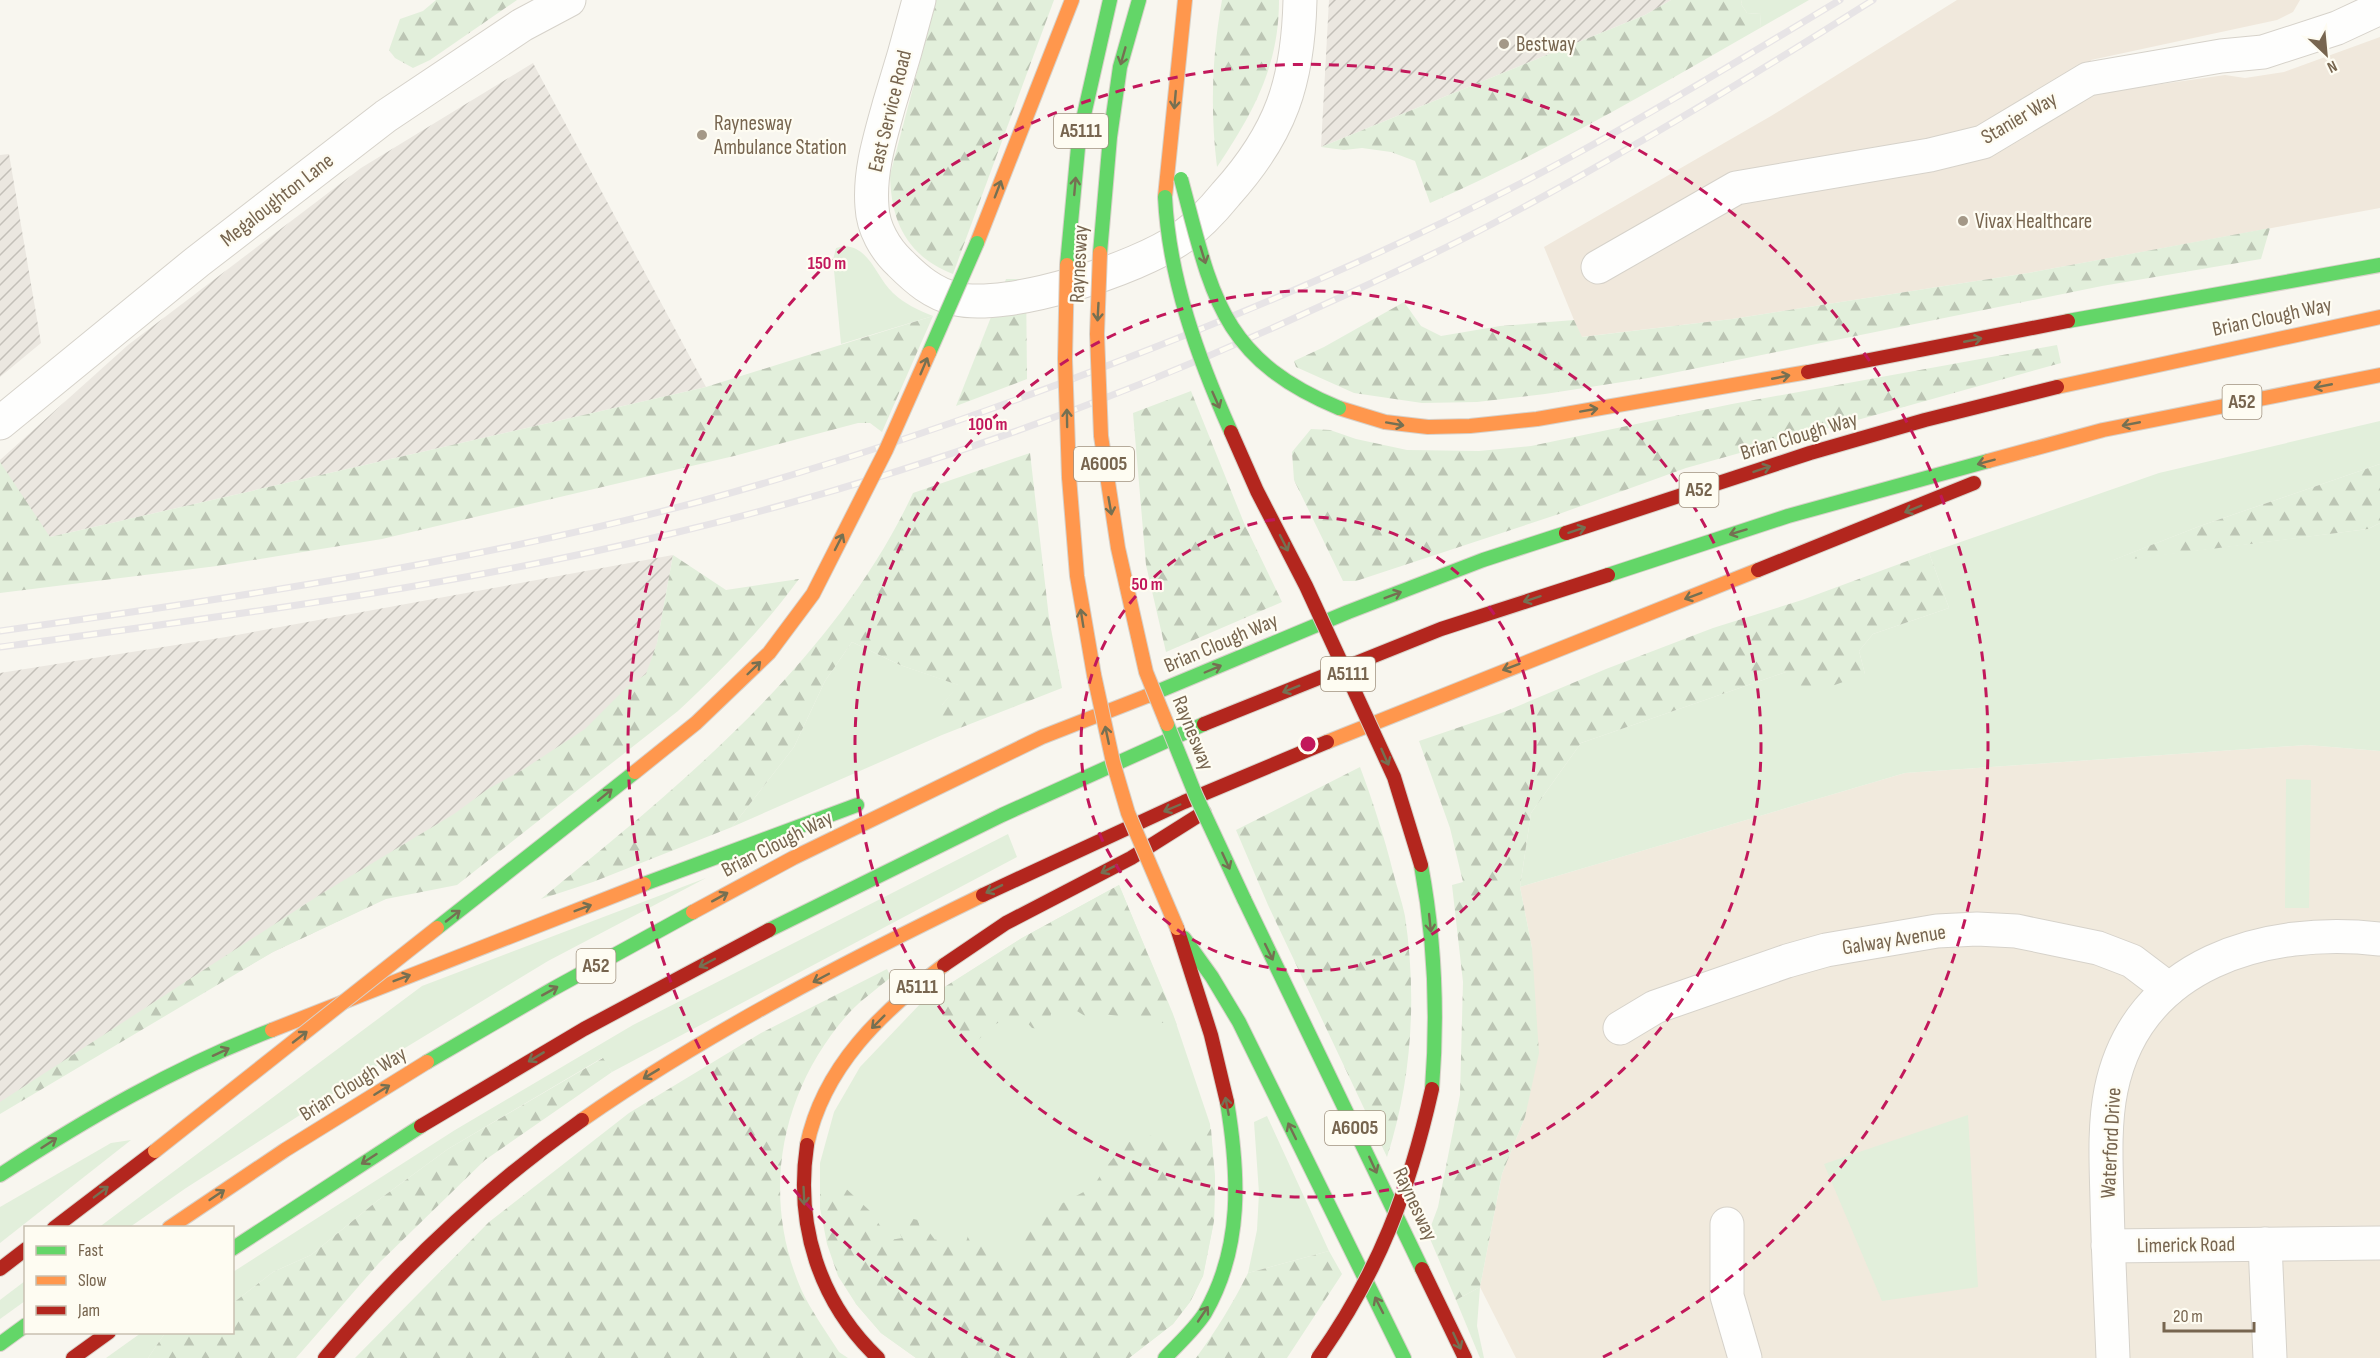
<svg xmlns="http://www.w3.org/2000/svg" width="2380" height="1358" viewBox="0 0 2380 1358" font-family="'Sofia Sans Condensed',sans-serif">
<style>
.residential{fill:#f1eadd}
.commercial{fill:#f0e8dc}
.industrial{fill:url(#industrial-furrows)}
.grass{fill:#e2efdb}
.forest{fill:url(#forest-firs)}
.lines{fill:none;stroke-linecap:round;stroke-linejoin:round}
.street-casing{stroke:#d6d2ca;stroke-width:35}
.fast-casing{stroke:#d7d1c9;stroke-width:16}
.slow-casing{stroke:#d7d1c9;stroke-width:16}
.jam-casing{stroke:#d7d1c9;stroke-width:16}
.street{stroke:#fefefd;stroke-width:33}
.fast{stroke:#63d668;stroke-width:14}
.slow{stroke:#ff974d;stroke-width:14}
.jam{stroke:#b3261e;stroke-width:14}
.rail-casing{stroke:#e7e4e6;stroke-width:7}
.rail{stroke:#fefcf2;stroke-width:4.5;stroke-dasharray:14;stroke-linecap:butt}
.fast-bridge-casing{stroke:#d7d1c9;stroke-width:16;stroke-linecap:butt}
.slow-bridge-casing{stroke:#d7d1c9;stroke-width:16;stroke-linecap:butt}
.jam-bridge-casing{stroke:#d7d1c9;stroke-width:16;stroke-linecap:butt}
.fast-bridge{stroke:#63d668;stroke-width:14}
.slow-bridge{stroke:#ff974d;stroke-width:14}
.jam-bridge{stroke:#b3261e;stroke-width:14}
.oneway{stroke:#757052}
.ring{fill:none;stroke:#c2185b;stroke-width:3;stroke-dasharray:10 8}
.poi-dot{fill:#a49887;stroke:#fefcf2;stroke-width:2}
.labels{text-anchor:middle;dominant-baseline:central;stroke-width:4.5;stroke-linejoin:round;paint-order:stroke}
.shield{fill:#fefcf2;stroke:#a09280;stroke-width:1.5}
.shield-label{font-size:20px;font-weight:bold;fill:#77654f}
.poi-label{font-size:21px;fill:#77654f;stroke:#fefcf2;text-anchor:start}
.street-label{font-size:21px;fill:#77654f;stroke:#fefcf2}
.centre{fill:#c2185b;stroke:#fefcf2;stroke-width:3}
.ring-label{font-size:18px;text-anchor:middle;font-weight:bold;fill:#c2185b;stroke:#fefcf2;stroke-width:4.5;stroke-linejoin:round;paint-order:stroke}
</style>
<defs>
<pattern id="industrial-furrows" width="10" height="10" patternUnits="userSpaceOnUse" patternTransform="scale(1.5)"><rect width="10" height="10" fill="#ebe7e0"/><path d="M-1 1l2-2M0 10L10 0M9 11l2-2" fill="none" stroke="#c3bfb8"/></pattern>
<pattern id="forest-firs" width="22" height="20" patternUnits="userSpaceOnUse" patternTransform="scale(1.5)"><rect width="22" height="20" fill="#e2efdb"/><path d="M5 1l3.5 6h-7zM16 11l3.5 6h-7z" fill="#bcc5b4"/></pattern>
</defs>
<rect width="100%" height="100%" fill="#f8f6ef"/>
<polygon class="residential" points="2307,745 2380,751 2380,1358 1516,1358 1480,1287 1502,1174 1525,1117 1532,948 1520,887 1905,773"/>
<polygon class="commercial" points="1957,0 2300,0 2293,12 2277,20 2091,60 2099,93 2225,75 2245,78 2284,72 2380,37 2380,208 2028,273 1732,319 1581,337 1544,247 1771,116"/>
<g class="industrial">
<polygon points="1329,0 1671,0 1645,15 1321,147"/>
<polygon points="533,63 706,387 50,537 0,515 0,460 128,345 361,168"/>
<polygon points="9,154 41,343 0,377 0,155"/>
<polygon points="673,555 657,644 626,736 469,859 273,952 0,1107 0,673 226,637"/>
</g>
<g class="grass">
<polygon points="1742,0 1809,0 1760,28 1761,14 1747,13 1741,4"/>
<path d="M844 246C870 247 876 277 893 293 905 304 918 310 933 316L841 344 833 260 836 248Z"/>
<polygon points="2380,421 2380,464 2200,526 2111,561 2368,529 2380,523 2380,751 2307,745 1905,773 1520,887 1531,813 1581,743 1786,672 1865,674 1859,651 1873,634 1949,608 1929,553 2159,473"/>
<polygon points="852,642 900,665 959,685 942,705 942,735 732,827 794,747 825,681"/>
<polygon points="2286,779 2311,780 2309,908 2285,908"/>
<polygon points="1008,834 1017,857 612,1072 602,1058 448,1149 377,1201 311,1255 273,1272 233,1303 233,1272 455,1130 633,1025"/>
<polygon points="706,878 548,961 400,1051 186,1188 130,1227 98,1228 422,986"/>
<polygon points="1119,885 1173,1014 1210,1124 1215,1178 1214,1221 1203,1276 1190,1302 1173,1324 1129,1358 916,1358 881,1333 856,1304 820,1208 820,1163 834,1112 860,1067 922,1002 1022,938"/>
<polygon points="1968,1115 1978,1287 1882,1301 1824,1164"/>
<polygon points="1267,1116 1329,1251 1248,1273 1257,1230 1259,1193 1254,1122"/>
<polygon points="131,1140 0,1243 0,1207 111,1143"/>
<polygon points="25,1281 25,1301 0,1319 0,1300"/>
<polygon points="1480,1287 1477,1326 1484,1358 1480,1358 1456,1300"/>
<polygon points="141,1333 165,1333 148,1358 106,1358"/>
</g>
<g class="forest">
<polygon points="436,0 517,0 430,60 413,68 395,58 389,50 400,19 423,11"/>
<path d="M936 0H1054L953 274C907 256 891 222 890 175Z"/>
<path d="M1222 0H1279C1279 67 1253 113 1217 167 1210 111 1212 55 1222 0Z"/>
<path d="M1671 0H1742L1741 4 1747 13 1761 14 1760 28C1652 90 1544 153 1430 203L1415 161 1391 152 1362 148 1344 150 1321 147 1645 15Z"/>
<polygon points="2270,228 2261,259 2102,286 1648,378 1545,394 1477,402 1422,403 1354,393 1296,367 1294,361 1324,347 1404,302 1421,326 1441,336 1500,326 1574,320 1582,337 1732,319 2028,273"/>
<polygon points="1006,279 1026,279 1027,379 956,406"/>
<polygon points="933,316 882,432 870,423 858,423 734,456 382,539 217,566 0,593 0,462 50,537 706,387"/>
<polygon points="2057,345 2061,363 1686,468 1559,514 1356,581 1343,581 1294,480 1292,452 1311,429 1330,430 1356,439 1407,450 1479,451 1531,446 1732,404"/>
<polygon points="1191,391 1244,523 1282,602 1166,652 1146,565 1133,413"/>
<path d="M1030 453 1049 618 1062 688 942 735V705L958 685 900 665 852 642 825 681 794 747 732 827 593 882 541 899C681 785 835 660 913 493Z"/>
<polygon points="2380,464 2380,523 2368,529 2108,562 2200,526"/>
<polygon points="1929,553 1949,608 1873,634 1859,651 1865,674 1799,698 1786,672 1581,743 1531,813 1520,887 1532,948 1539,1053 1525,1117 1502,1174 1480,1287 1456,1300 1428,1234 1438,1207 1460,1095 1463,982 1452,885 1463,882 1450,828 1419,741 1504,712 1606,669 1713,628 1802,600"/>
<path d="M673 555 726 590 799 579C764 627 722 670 678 711L457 885 386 899 273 952 0 1114V1102L321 894 454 814 488 789 524 769 585 729 627 687 646 674 657 643Z"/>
<path d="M1360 767C1373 802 1384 836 1393 872 1397 887 1402 902 1405 916 1417 996 1412 1080 1387 1157L1268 905 1236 830Z"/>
<path d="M1119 885 1177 1025 1104 1014 1085 1016 1072 1008 1053 1006 1047 1030 1032 1028 1021 1016C1012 1017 997 1022 989 1028 983 1034 980 1040 972 1045L952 1039 940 1027V1013L935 993 1022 938Z"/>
<path d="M887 969 891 977C877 989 861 1000 849 1013 781 1089 760 1194 801 1289 811 1311 826 1331 839 1352L848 1358H355L489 1222 629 1113 761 1033Z"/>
<polygon points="603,1058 612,1072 485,1160 379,1263 296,1358 148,1358 165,1333 232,1332 233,1303 273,1272 311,1255 377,1201 448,1149"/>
<path d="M1211 1129 1215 1178 1214 1221 1203 1276 1190 1302 1173 1324 1129 1358H916L881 1333 856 1304 838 1276 827 1244 820 1208V1194L840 1183 870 1211 890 1240 902 1238 900 1234 901 1222 909 1218 918 1220 920 1228 927 1229 935 1240 941 1235 944 1228 953 1230C953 1241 952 1249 962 1254L968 1236 974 1234 990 1253H997L1013 1263 1022 1257C1024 1244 1022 1234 1025 1223L1093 1187 1105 1168 1126 1143 1143 1137 1162 1134 1188 1140 1197 1134Z"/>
<path d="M1329 1251 1342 1274 1287 1358H1196C1216 1331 1233 1303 1248 1273Z"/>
</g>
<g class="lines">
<g class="street-casing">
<g id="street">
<path d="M919 0C910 35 900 70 889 105 880 138 869 172 872 207 873 228 885 249 900 263 916 279 933 294 956 299 1008 311 1137 269 1181 238 1198 226 1213 210 1226 194 1281 133 1298 82 1300 0"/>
<polyline points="1598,267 1736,188 1930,155 1983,142 2088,79 2221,56 2263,52 2337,28 2380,8"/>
<polyline points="0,423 197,262 386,116 522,25 569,0"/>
<polyline points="1620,1028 1655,1007 1787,961 1826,950 1937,931 1977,929 2016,931 2098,948 2132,961 2169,989"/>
<polyline points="1727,1224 1727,1296 1745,1358"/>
<polyline points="2265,1244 2270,1358"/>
<polyline points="2108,1246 2380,1243"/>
<path d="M2113 1358C2111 1305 2108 1252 2107 1199 2106 1164 2104 1124 2111 1090 2137 962 2266 926 2380 939"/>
</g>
</g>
<g class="fast-casing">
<g id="fast">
<polyline points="1100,253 1110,137 1120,67 1139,0"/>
<polyline points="1067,265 1079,137 1110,0"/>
<polyline points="2068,321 2380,265"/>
<polyline points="1608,575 1788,516 1988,461"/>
<polyline points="1147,696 1348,612 1483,560 1566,533"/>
<path d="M1421 865C1435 940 1438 1013 1432 1089"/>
<polyline points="644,884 857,805"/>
<polyline points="1244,899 1422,1269"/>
<polyline points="769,930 1002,815 1204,724"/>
<polyline points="1184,938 1212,977 1239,1022 1404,1358"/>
<polyline points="427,1062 551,990 693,912"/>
<path d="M0 1175C86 1119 175 1067 272 1030"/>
<polyline points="232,1249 421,1126"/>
<polyline points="0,1344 26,1325"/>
<path d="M1165 1358C1178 1344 1195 1329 1205 1313 1243 1247 1239 1174 1227 1102"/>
</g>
</g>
<g class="slow-casing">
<g id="slow">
<polyline points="1165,197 1185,0"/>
<polyline points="977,243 1072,0"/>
<polyline points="2057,387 2380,317"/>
<polyline points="1339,408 1385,422 1428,427 1470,426 1537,419 1808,372"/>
<polyline points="1988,461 2103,430 2380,375"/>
<polyline points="1069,477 1077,576 1094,675"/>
<polyline points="1327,742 1758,570"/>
<polyline points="693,912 793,858 1042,737 1147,696"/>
<polyline points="272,1030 644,884"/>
<path d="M582 1120C708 1032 845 962 983 895"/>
<path d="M807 1145C823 1067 882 1011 944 965"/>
<polyline points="169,1228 285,1150 427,1062"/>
</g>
</g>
<g class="jam-casing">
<g id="jam">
<polyline points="1808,372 2068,321"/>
<polyline points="1566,533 1810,453 1925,420 2057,387"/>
<polyline points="1758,570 1974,483"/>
<polyline points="1204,724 1441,629 1608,575"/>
<polyline points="983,895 1184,802 1327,742"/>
<polyline points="1177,928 1211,1035 1227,1102"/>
<polyline points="944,965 1006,923 1131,858 1204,812"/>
<polyline points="421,1126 584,1029 769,930"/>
<path d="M807 1145C795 1225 819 1302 878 1358"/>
<polyline points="54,1228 155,1151"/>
<polyline points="0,1269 26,1249"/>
<polyline points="1422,1269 1465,1358"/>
<polyline points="73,1358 109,1332"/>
<path d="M325 1358C401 1268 485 1188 582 1120"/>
</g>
</g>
<use href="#street" class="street"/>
<use href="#fast" class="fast"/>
<use href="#slow" class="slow"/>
<use href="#jam" class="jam"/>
<g class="rail-casing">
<g id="rail">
<path d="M0 631C234 598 469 563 698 502 837 464 974 417 1109 365 1269 304 1426 236 1576 154 1666 105 1753 52 1840 0"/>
<path d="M0 647C226 616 453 587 674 533 893 481 1106 405 1310 311 1377 281 1444 250 1509 215 1633 149 1754 75 1873 0"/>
</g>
</g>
<use href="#rail" class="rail"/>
<g class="fast-bridge-casing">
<g id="fast-bridge">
<path d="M1181 179C1212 294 1219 358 1339 408"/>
<path d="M1165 197C1169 279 1198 358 1231 432"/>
<polyline points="929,353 977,243"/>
<polyline points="1167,724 1196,796 1244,899"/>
<polyline points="437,928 635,772"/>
</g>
</g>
<g class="slow-bridge-casing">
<g id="slow-bridge">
<polyline points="1100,253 1097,334 1101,436 1118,548 1146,672 1167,724"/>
<polyline points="1067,265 1065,359 1069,477"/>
<polyline points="1094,675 1113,762 1128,813 1177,928"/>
<polyline points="635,772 696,723 769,653 813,594 886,450 929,353"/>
<polyline points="155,1151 437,928"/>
</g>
</g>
<g class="jam-bridge-casing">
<g id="jam-bridge">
<polyline points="1231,432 1257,491 1306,586 1394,777 1421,865"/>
<path d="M1318 1358C1379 1272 1409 1191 1432 1089"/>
</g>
</g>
<use href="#fast-bridge" class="fast-bridge"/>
<use href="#slow-bridge" class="slow-bridge"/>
<use href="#jam-bridge" class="jam-bridge"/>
</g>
<defs><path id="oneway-shaft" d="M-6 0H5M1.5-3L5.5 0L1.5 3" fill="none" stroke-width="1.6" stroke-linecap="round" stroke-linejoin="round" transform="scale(1.5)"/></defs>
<g class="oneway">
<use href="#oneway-shaft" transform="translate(1123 56) rotate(106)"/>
<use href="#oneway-shaft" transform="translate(1175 100) rotate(95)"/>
<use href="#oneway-shaft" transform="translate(1075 186) rotate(-85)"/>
<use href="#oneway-shaft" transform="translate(998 189) rotate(-69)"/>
<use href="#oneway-shaft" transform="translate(1203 255) rotate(73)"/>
<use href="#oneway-shaft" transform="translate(1098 312) rotate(93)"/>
<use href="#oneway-shaft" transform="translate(1973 340) rotate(-11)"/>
<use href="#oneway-shaft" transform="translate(924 366) rotate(-67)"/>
<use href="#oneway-shaft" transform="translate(1781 377) rotate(-11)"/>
<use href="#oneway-shaft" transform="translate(2323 386) rotate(169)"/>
<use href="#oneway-shaft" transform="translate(1216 400) rotate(66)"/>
<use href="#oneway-shaft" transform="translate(1589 410) rotate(-10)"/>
<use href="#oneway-shaft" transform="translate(1067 418) rotate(-91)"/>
<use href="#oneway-shaft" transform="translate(1395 424) rotate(10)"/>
<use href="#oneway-shaft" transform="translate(2131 424) rotate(169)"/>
<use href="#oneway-shaft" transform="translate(1986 462) rotate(165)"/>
<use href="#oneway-shaft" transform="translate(1762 469) rotate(-19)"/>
<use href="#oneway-shaft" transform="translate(1110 506) rotate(80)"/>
<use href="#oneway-shaft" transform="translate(1913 509) rotate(158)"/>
<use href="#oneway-shaft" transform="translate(1577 530) rotate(-18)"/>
<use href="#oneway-shaft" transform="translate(1738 532) rotate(163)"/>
<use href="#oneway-shaft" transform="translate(839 542) rotate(-63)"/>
<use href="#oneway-shaft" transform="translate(1284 543) rotate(63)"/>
<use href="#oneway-shaft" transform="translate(1393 595) rotate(-21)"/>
<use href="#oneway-shaft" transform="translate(1693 596) rotate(159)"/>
<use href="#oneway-shaft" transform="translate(1532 599) rotate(162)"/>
<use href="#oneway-shaft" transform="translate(1082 618) rotate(-99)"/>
<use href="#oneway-shaft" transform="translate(1511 667) rotate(159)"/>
<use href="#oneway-shaft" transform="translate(754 668) rotate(-44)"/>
<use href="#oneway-shaft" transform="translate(1213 669) rotate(-23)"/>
<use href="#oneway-shaft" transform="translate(1291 689) rotate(158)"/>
<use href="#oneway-shaft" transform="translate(1107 735) rotate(-102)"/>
<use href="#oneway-shaft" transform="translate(1385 757) rotate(66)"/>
<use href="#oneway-shaft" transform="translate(605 795) rotate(-39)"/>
<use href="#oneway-shaft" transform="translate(1172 808) rotate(157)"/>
<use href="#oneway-shaft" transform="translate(1226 861) rotate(65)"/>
<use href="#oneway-shaft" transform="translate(1109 869) rotate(153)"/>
<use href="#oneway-shaft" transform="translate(994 889) rotate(154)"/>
<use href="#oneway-shaft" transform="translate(720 897) rotate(-29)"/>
<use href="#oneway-shaft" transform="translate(583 908) rotate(-21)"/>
<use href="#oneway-shaft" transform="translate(453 916) rotate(-38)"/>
<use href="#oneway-shaft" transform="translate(1430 923) rotate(84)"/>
<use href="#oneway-shaft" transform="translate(1269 952) rotate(64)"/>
<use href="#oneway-shaft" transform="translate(707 963) rotate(152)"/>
<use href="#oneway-shaft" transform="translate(402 978) rotate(-21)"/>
<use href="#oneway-shaft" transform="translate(821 978) rotate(152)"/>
<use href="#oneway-shaft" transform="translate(550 991) rotate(-29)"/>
<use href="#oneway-shaft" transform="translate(878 1022) rotate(135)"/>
<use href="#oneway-shaft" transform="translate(300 1037) rotate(-38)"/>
<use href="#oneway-shaft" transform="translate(221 1052) rotate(-25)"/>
<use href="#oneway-shaft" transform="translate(536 1057) rotate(149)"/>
<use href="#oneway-shaft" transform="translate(651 1074) rotate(149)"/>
<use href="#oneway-shaft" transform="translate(382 1090) rotate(-32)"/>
<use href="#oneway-shaft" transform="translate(1227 1106) rotate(-101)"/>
<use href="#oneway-shaft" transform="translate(1292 1131) rotate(-116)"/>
<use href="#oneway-shaft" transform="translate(49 1143) rotate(-33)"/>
<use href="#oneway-shaft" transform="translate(369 1159) rotate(147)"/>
<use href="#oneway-shaft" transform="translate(1373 1165) rotate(65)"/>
<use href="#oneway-shaft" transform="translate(101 1192) rotate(-37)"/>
<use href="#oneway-shaft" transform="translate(217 1195) rotate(-34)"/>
<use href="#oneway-shaft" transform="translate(804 1196) rotate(87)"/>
<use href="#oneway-shaft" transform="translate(1379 1305) rotate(-117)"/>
<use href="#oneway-shaft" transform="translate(1203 1314) rotate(-56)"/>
<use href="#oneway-shaft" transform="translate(1457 1341) rotate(65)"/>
</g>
<g class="ring">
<circle cx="1308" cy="744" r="227"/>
<circle cx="1308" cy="744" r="453"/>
<path d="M1015 1358A680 680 0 1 1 1601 1358"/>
</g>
<g class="poi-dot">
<circle cx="1504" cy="44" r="6"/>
<circle cx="702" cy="135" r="6"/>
<circle cx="1963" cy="221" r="6"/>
</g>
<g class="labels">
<g class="shield">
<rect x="1054" y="114" width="54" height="34" rx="4.5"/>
<rect x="2222.5" y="385" width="39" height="34" rx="4.5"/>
<rect x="1074" y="447" width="60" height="34" rx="4.5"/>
<rect x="1679.5" y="473" width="39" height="34" rx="4.5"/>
<rect x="1321" y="657" width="54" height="34" rx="4.5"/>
<rect x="576.5" y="949" width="39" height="34" rx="4.5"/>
<rect x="890" y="970" width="54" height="34" rx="4.5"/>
<rect x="1325" y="1111" width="60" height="34" rx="4.5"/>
</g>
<g class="shield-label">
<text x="1081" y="131">A5111</text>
<text x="2242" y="402">A52</text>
<text x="1104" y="464">A6005</text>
<text x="1699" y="490">A52</text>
<text x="1348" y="674">A5111</text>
<text x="596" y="966">A52</text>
<text x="917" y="987">A5111</text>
<text x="1355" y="1128">A6005</text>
</g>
<g class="poi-label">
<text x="1516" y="44">Bestway</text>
<text x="714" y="123">Raynesway<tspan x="714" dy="24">Ambulance Station</tspan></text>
<text x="1975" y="221">Vivax Healthcare</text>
</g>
<g class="street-label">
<text transform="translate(890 111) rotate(-76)">East Service Road</text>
<text transform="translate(2019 118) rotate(-30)">Stanier Way</text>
<text transform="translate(277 200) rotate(-38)">Megaloughton Lane</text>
<text transform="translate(1079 264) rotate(-87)">Raynesway</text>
<text transform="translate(2272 317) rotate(-12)">Brian Clough Way</text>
<text transform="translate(1799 436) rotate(-17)">Brian Clough Way</text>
<text transform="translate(1221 643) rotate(-23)">Brian Clough Way</text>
<text transform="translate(1193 733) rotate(68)">Raynesway</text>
<text transform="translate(777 844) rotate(-27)">Brian Clough Way</text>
<text transform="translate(1894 940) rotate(-9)">Galway Avenue</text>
<text transform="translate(353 1084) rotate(-32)">Brian Clough Way</text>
<text transform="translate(2111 1143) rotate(-87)">Waterford Drive</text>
<text transform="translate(1415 1204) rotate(65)">Raynesway</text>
<text transform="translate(2186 1245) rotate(-1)">Limerick Road</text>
</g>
</g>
<circle cx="1308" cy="744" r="9" class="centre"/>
<g class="ring-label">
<text x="827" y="269">150 m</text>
<text x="988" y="430">100 m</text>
<text x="1147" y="590">50 m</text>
</g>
<rect x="24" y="1226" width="210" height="108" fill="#fefcf2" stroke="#c8c0b1" stroke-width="1.5"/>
<rect x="36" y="1246" width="30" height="9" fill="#63d668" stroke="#c8c0b1" stroke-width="1.5"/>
<text x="78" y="1256" font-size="18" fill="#77654f">Fast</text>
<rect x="36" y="1276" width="30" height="9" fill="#ff974d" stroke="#c8c0b1" stroke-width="1.5"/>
<text x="78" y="1286" font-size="18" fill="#77654f">Slow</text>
<rect x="36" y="1306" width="30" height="9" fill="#b3261e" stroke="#c8c0b1" stroke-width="1.5"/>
<text x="78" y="1316" font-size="18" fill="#77654f">Jam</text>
<g transform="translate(2326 54) rotate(154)" stroke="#fefcf2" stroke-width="4.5" paint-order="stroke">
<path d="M0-4.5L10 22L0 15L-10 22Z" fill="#77654f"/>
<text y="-9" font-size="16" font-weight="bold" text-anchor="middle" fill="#77654f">N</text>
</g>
<path d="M2164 1322v9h90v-9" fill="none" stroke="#77654f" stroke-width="3"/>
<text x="2173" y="1322" font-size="18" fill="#77654f" stroke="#fefcf2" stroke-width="4.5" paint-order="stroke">20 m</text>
</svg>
